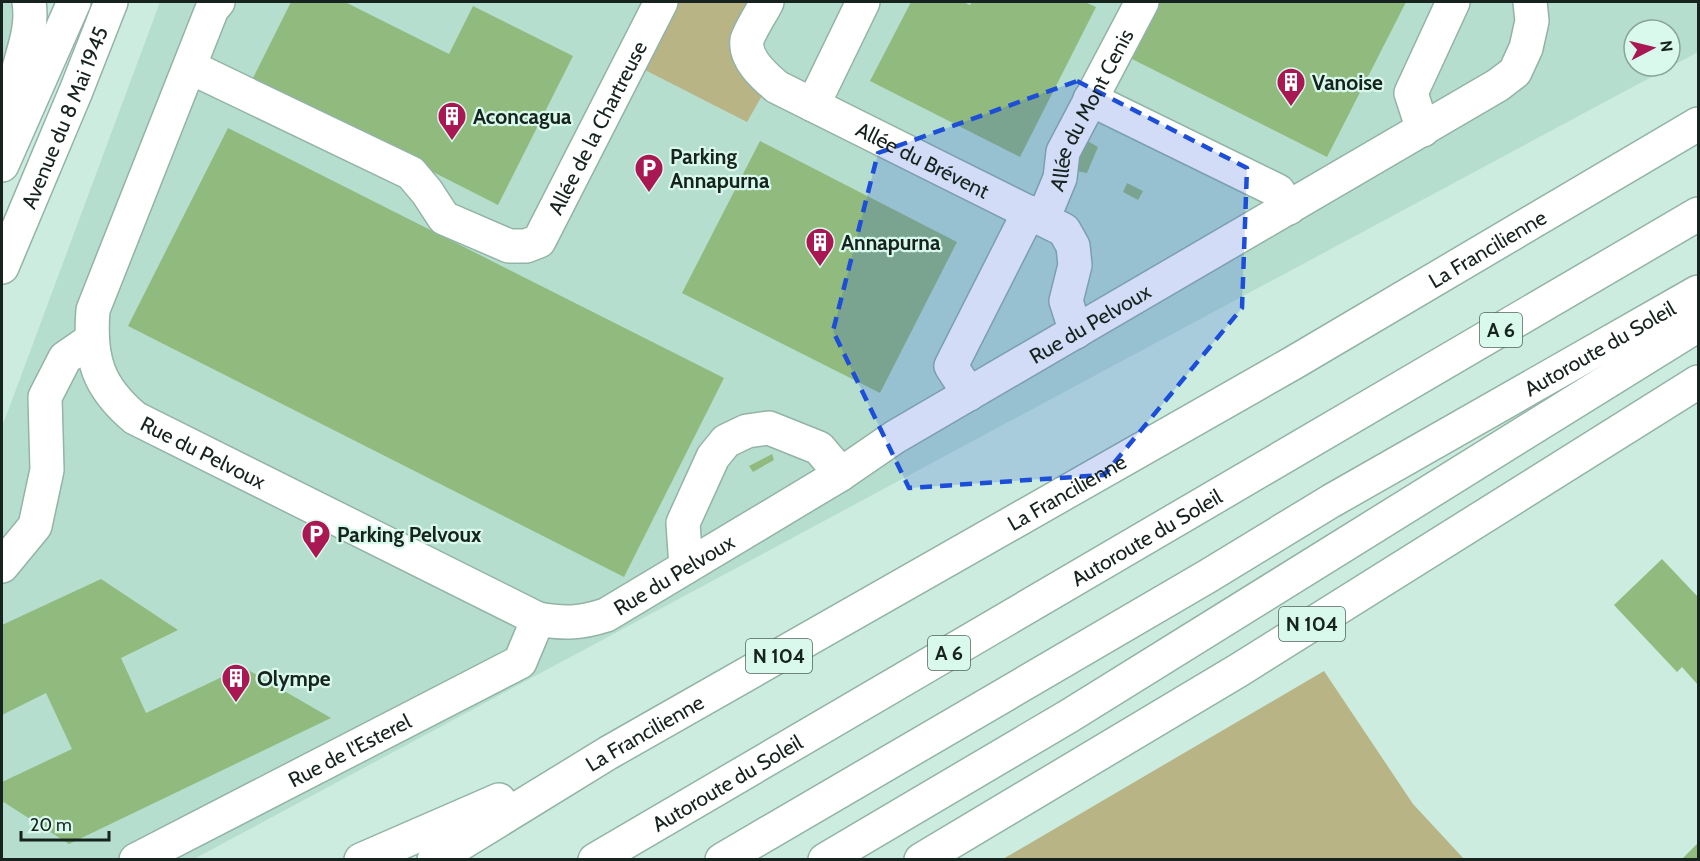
<svg xmlns="http://www.w3.org/2000/svg" width="1700" height="861" viewBox="0 0 1700 861" font-family="Cabin,sans-serif">
<style>
.built{fill:#b6decf;fill-rule:evenodd}
.green{fill:#b9b486}
.building{fill:#91ba7e}
.lines{fill:none;stroke-linecap:round;stroke-linejoin:round}
.minor-casing{stroke:#93b3a6;stroke-width:36}
.major-casing{stroke:#93b3a6;stroke-width:36}
.highway-casing{stroke:#93b3a6;stroke-width:36}
.minor{stroke:#fff;stroke-width:33}
.major{stroke:#fff;stroke-width:33}
.highway{stroke:#fff;stroke-width:33}
.marked{fill:#1d4ed8;fill-opacity:0.2;stroke:#1d4ed8;stroke-width:4.5;stroke-dasharray:12 8;stroke-linejoin:round}
.labels{text-anchor:middle;dominant-baseline:central;stroke-width:4.5;stroke-linejoin:round;paint-order:stroke}
.shield{fill:#d8f9ec;stroke:#50635c;stroke-width:1.5}
.shield-label{font-size:20px;font-weight:bold;fill:#16231e}
.poi-label{font-size:21px;font-weight:bold;fill:#16231e;stroke:#d8f9ec;text-anchor:start}
.street-label{font-size:21px;fill:#16231e;stroke:#d8f9ec}
</style>
<rect width="100%" height="100%" fill="#cbecde"/>
<g class="built">
<polygon points="2,2 17,2 19,7 2,80"/>
<path d="M160 2H1698V52L194 859H2V427ZM1634 30H1670V66H1634Z"/>
</g>
<g class="green">
<polygon points="677,2 752,2 763,94 747,122 643,69"/>
<polygon points="1324,671 1413,804 1464,859 1003,859"/>
</g>
<g class="building">
<polygon points="291,2 345,2 449,54 473,6 573,56 498,205 252,80"/>
<polygon points="911,2 963,2 970,5 972,2 1085,2 1096,7 1020,157 870,81"/>
<polygon points="1159,2 1406,2 1327,157 1130,58"/>
<polygon points="228,128 724,378 624,577 128,326"/>
<polygon points="1082,138 1098,147 1087,173 1070,170"/>
<polygon points="760,141 957,242 880,393 682,293"/>
<polygon points="1127,183 1143,191 1138,200 1123,192"/>
<polygon points="772,454 774,460 753,472 749,466"/>
<polygon points="1662,559 1698,597 1698,685 1682,667 1677,672 1614,605"/>
<polygon points="101,579 178,630 121,658 146,713 243,667 331,718 69,844 2,801 2,782 72,749 46,693 2,715 2,625"/>
<polygon points="1698,843 1698,860 1681,860"/>
</g>
<g class="lines">
<g class="minor-casing">
<g id="minor">
<path id="s1" d="M218 2 212 9 93 310C89 359 98 387 135 418L538 619C565 624 581 623 606 615L841 474 895 437 1498 85 1515 72 1526 48 1532 21 1530 2"/>
<path id="s2" d="M767 2C762 12 750 30 747 40 744 59 765 77 777 87L1064 230 1073 246 1075 265 1066 301 1076 332"/>
<path id="s3" d="M190 67 411 173 427 192 444 218 509 246H526L539 241 661 2"/>
<polyline points="1090,99 1278,191 1289,208"/>
<polyline points="813,105 863,2"/>
<polyline points="1423,130 1411,93 1453,2"/>
<path id="s4" d="M1043 219 1060 178 1063 152 1142 2"/>
<polyline points="969,394 951,366 1029,212"/>
<polyline points="2,566 35,526 47,470 45,397 65,358 91,340"/>
<polyline points="686,567 683,523 713,457 726,441 747,431 769,428 819,448 841,474"/>
<path id="s5" d="M136 860 520 662 538 619"/>
</g>
</g>
<g class="major-casing">
<g id="major">
<path d="M11 114C13 100 14 85 18 72 24 48 33 27 29 2"/>
<polyline points="2,165 74,2"/>
<path id="s6" d="M2 267 76 91 111 2"/>
</g>
</g>
<g class="highway-casing">
<g id="highway">
<polyline points="361,860 499,800"/>
<path id="s7" d="M434 860 608 753 1293 363 1698 124"/>
<path id="s8" d="M595 860 1698 214"/>
<path id="s9" d="M722 860 1208 576 1331 501 1698 292"/>
<polyline points="825,860 1069,716 1698,325"/>
<polyline points="921,860 1239,670 1698,382"/>
</g>
</g>
<use href="#minor" class="minor"/>
<use href="#major" class="major"/>
<use href="#highway" class="highway"/>
</g>
<path class="marked" d="M1077 81 1247 168 1242 308 1104 475 909 488 833 331 878 153Z"/>
<defs>
<g id="building-pin" transform="scale(1.5)"><path d="M0 17L-7.5 6A9.5 9.5 0 1 1 7.5 6Z" fill="#a91853" stroke="#d8f9ec"/><path d="M-4-6H4V6H1V3H-1V6H-4ZM-2.5-4.3h1.7v1.8h-1.7ZM.8-4.3h1.7v1.8H.8ZM-2.5-1h1.7V.8h-1.7ZM.8-1h1.7V.8H.8Z" fill="#fff"/></g>
<g id="parking-pin" transform="scale(1.5)"><path d="M0 17L-7.5 6A9.5 9.5 0 1 1 7.5 6Z" fill="#a91853" stroke="#d8f9ec"/><path d="M-3.5-5.5H1a3.5 3.5 0 0 1 0 7H-1V5.5H-3.5ZM-1-3.4V-.6H.8a1.4 1.4 0 0 0 0-2.8Z" fill="#fff"/></g>
</defs>
<g fill-rule="evenodd">
<use href="#building-pin" x="1291" y="82"/>
<use href="#building-pin" x="452" y="116"/>
<use href="#parking-pin" x="649" y="168"/>
<use href="#building-pin" x="820" y="242"/>
<use href="#parking-pin" x="316" y="534"/>
<use href="#building-pin" x="236" y="678"/>
</g>
<g class="labels">
<g class="shield">
<rect x="1480" y="313" width="42" height="34" rx="4.5"/>
<rect x="1279" y="607" width="66" height="34" rx="4.5"/>
<rect x="928" y="636" width="42" height="34" rx="4.5"/>
<rect x="746" y="639" width="66" height="34" rx="4.5"/>
</g>
<g class="shield-label">
<text x="1501" y="330">A 6</text>
<text x="1312" y="624">N 104</text>
<text x="949" y="653">A 6</text>
<text x="779" y="656">N 104</text>
</g>
<g class="poi-label">
<text x="1312" y="82">Vanoise</text>
<text x="473" y="116">Aconcagua</text>
<text x="670" y="156">Parking<tspan x="670" dy="24">Annapurna</tspan></text>
<text x="841" y="242">Annapurna</text>
<text x="337" y="534">Parking Pelvoux</text>
<text x="257" y="678">Olympe</text>
</g>
<g class="street-label">
<text stroke="none"><textPath href="#s4" startOffset="120">Allée du Mont Cenis</textPath></text>
<text stroke="none"><textPath href="#s6" startOffset="162">Avenue du 8 Mai 1945</textPath></text>
<text stroke="none"><textPath href="#s3" startOffset="530">Allée de la Chartreuse</textPath></text>
<text stroke="none"><textPath href="#s2" startOffset="264">Allée du Brévent</textPath></text>
<text stroke="none"><textPath href="#s7" startOffset="1218">La Francilienne</textPath></text>
<text stroke="none"><textPath href="#s1" startOffset="1539">Rue du Pelvoux</textPath></text>
<text stroke="none"><textPath href="#s9" startOffset="1016">Autoroute du Soleil</textPath></text>
<text stroke="none"><textPath href="#s1" startOffset="531">Rue du Pelvoux</textPath></text>
<text stroke="none"><textPath href="#s7" startOffset="732">La Francilienne</textPath></text>
<text stroke="none"><textPath href="#s8" startOffset="639">Autoroute du Soleil</textPath></text>
<text stroke="none"><textPath href="#s1" startOffset="1053">Rue du Pelvoux</textPath></text>
<text stroke="none"><textPath href="#s7" startOffset="246">La Francilienne</textPath></text>
<text stroke="none"><textPath href="#s5" startOffset="240">Rue de l'Esterel</textPath></text>
<text stroke="none"><textPath href="#s8" startOffset="153">Autoroute du Soleil</textPath></text>
</g>
</g>
<rect width="1700" height="861" fill="none" stroke="#16231e" stroke-width="6"/>
<g transform="translate(1652 48) rotate(83)"><circle r="28" fill="#d8f9ec" stroke="#8aa39a" stroke-width="1.5"/>
<path d="M0-4.5L10 22L0 15L-10 22Z" fill="#a91853"/>
<text y="-9" font-size="16" font-weight="bold" text-anchor="middle" fill="#16231e">N</text>
</g>
<path d="M21 831v9h88v-9" fill="none" stroke="#16231e" stroke-width="3"/>
<text x="30" y="831" font-size="18" fill="#16231e" stroke="#d8f9ec" stroke-width="4.5" paint-order="stroke">20 m</text>
</svg>
